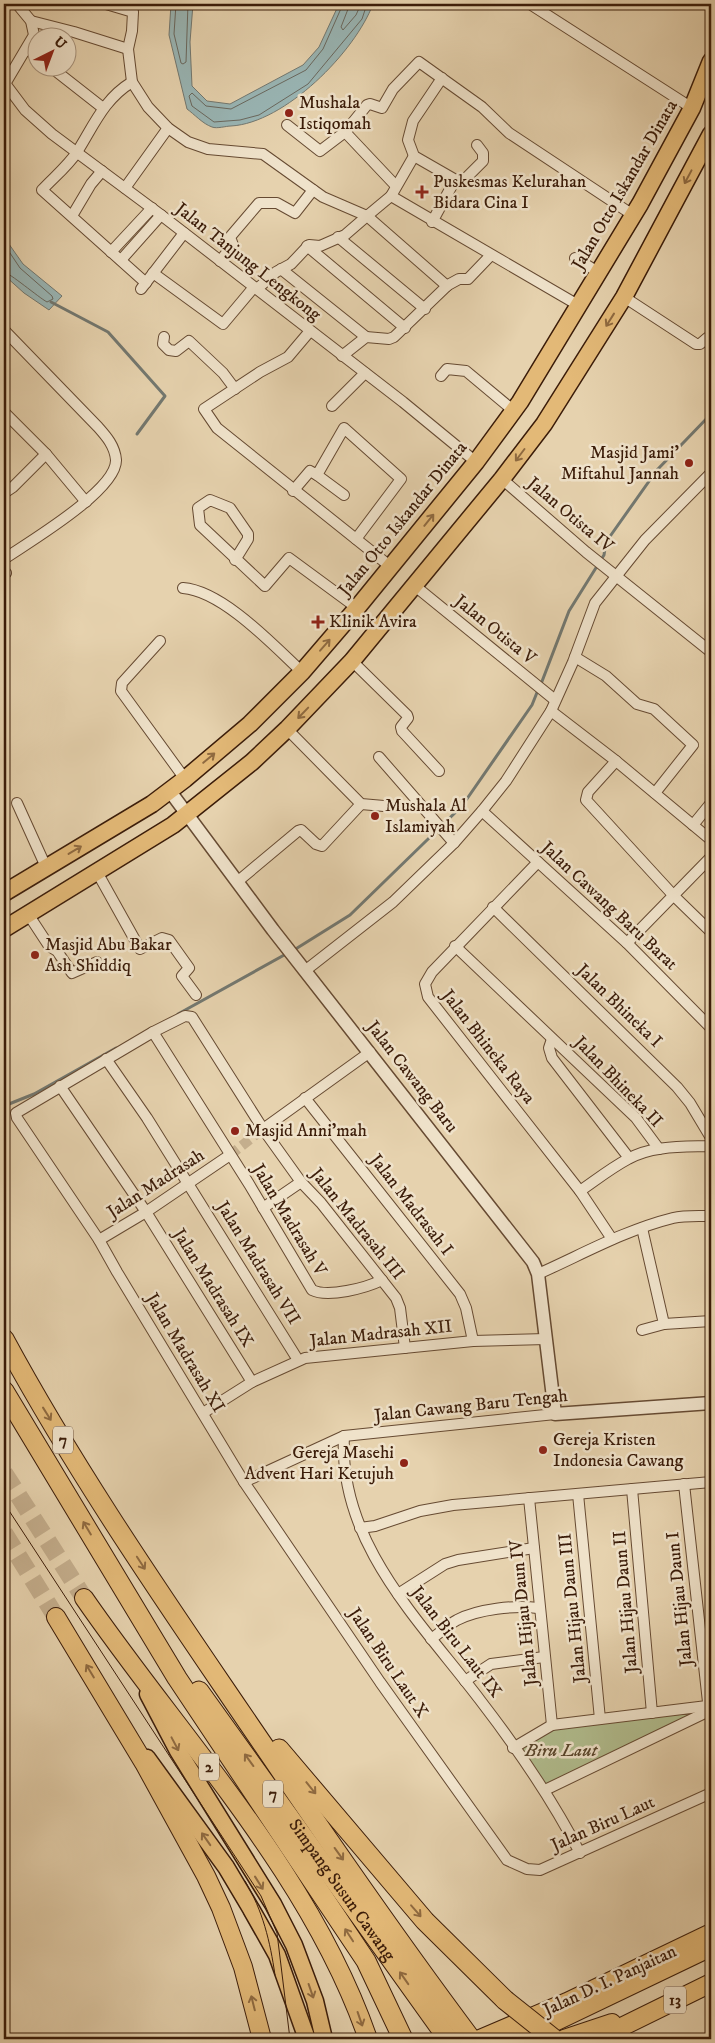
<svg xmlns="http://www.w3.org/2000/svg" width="715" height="2043" viewBox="0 0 715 2043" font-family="'IM FELL DW Pica',serif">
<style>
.green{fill:#b1bd8e;stroke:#766c4c}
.water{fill:#99b5b4;stroke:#737870}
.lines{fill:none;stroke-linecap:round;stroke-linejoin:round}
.shore{stroke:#6a685e;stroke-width:1}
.stream{stroke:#737870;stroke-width:3}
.minor-tunnel{stroke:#c4ae8d;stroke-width:10;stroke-dasharray:10 5;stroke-linecap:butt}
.trunk-tunnel{stroke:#c4ae8d;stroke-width:18;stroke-dasharray:18 9;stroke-linecap:butt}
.minor-casing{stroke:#664a32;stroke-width:12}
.tertiary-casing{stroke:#664a32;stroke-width:15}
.primary-casing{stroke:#3b1c09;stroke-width:19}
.trunk-casing{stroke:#3b1c09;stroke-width:20}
.motorway-casing{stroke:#3b1c09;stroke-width:21}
.minor{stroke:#efe2ca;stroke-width:10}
.tertiary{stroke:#efe2ca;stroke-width:12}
.primary{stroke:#e3b977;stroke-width:16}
.trunk{stroke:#e3b977;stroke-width:18}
.motorway{stroke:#e3b977;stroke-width:19}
.tram{stroke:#3b1c09;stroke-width:1}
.motorway-bridge-casing{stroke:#3b1c09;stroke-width:21;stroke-linecap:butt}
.motorway-bridge{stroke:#e3b977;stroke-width:19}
.oneway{stroke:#8f6a40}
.poi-dot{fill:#8f2418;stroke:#efe2ca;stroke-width:2}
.labels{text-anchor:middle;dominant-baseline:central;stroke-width:5;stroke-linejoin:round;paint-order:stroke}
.shield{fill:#efe2ca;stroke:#715743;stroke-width:1}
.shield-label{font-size:16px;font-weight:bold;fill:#3b1c09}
.poi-label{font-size:18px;fill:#3b1c09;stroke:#efe2ca;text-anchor:start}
.street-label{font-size:18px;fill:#3b1c09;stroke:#efe2ca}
.park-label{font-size:18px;font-style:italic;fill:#58442a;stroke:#efe2ca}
</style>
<rect width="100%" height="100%" fill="#e6d2ae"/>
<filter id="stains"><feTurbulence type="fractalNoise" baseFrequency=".004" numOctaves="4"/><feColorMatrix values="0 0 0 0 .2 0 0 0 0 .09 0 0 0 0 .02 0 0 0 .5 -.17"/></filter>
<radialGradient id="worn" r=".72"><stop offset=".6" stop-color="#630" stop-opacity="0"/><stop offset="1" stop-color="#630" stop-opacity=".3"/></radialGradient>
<polygon class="green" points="697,1714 616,1754 544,1785 518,1748 554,1727 662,1715"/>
<g class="water">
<path d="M171 4H193L190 42 192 86 207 101 230 104 303 65 319 47 339 4H373C355 52 285 123 231 126 226 126 217 129 212 127 203 124 194 114 187 109L169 35Z"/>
<polygon points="4,237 23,264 62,296 49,310 24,293 4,275"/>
</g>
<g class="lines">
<g class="shore">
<polyline points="176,4 174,34 181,63 183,64 186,62 188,4"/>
<polyline points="343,4 323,49 306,70 231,109 206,106 192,93 189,96 192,106 214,122 240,120 259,115 308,84 362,19 367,4"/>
<polyline points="350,4 341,27 343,30 356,15 361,4"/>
<path d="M4 244 20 268 52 296 53 299 47 302C38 297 10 273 4 272"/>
</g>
<g class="stream">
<polyline points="51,302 108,332 165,396 137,434"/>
<polyline points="541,684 569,611 604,555 606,542 657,470 711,414"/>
<polyline points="294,950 350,915 462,806 532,705 538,690"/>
<polyline points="178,1014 286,954"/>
<polyline points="4,1106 34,1094 116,1048"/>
</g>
<polyline class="minor-tunnel" points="230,1155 263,1129"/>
<g class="trunk-tunnel">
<polyline points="4,1473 84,1598"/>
<polyline points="4,1533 56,1617"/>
</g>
<g class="minor-casing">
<g id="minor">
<polyline points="106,4 133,12 132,31 128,49 132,82 148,107 168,128 188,142 208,149 263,154 323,197 367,216 391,196 414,156"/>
<polyline points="530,4 692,108"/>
<polyline points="31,21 74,32 128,49"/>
<polyline points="27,49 38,57"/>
<polyline points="52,68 103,108"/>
<polyline points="442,78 413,121 408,140 414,156 461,183 483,161 483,153 477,145"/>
<polyline points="4,82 25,110 52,134 161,215 403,402 476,462"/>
<path d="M132 82C104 99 94 125 77 152 68 166 53 178 42 190L146 283"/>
<polyline points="5,84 34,35 31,21 17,4"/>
<polyline points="287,125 320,151 345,132 396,186"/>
<polyline points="345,132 367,105 370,104 382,108 393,89 419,62 482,107 509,133 633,215"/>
<polyline points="125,188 168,128"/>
<polyline points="391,196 578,305"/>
<polyline points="72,216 91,184 102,171"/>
<polyline points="432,222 455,180"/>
<polyline points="338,237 425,309"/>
<polyline points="307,246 405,328"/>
<polyline points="111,252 152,208"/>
<polyline points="575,258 598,272"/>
<polyline points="121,260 161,215"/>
<polyline points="220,261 233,245 230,237 259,203 277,203 295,213 313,190"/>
<polyline points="281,269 366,337"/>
<polyline points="153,273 223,324 254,287"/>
<polyline points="141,289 184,233"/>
<polyline points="257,289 276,272 291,264 309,245 320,246 345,235 367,216 447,286"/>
<polyline points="624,297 696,344 700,344 707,338 711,341"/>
<path d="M4 330 98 427C106 436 115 446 116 460 117 490 29 542 4 559"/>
<polyline points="310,331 288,357 260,372 204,409 217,428 391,567"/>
<polyline points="164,337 163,344 169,350 176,351 189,341 223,373 235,389"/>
<polyline points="342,356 366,337 389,339 394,337 448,285 459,279 468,279 491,255"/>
<polyline points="441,376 447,369 466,371 514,411"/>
<polyline points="332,406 365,373"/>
<polyline points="4,412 46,454 86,502"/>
<polyline points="317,475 344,495"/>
<polyline points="502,479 586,552 711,652"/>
<polyline points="293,491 310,471 317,475 344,428 401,479 356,539"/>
<polyline points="4,493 13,487 46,454"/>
<polyline points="235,560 248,539 248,534 230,508 210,500 198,508 200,525 265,586 289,558 357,608"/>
<polyline points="4,574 6,573"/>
<polyline points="415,586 555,700"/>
<path d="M183 588C223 591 274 646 302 672"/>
<polyline points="160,641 122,683 121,691 185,779"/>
<polyline points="575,657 606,676 637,704 654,709 693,745 655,793"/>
<polyline points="352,661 407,715 408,718 401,727 402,731 439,771"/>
<polyline points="551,711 616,761 711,840"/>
<polyline points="287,729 361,804 384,806"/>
<polyline points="379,757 454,843"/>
<polyline points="616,761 588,792 586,800 674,896 711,932"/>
<polyline points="17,803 46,867"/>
<polyline points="482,811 627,943 711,1028"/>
<polyline points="693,825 711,803"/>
<polyline points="538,862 432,972 425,984 428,997 580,1191 612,1239"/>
<polyline points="97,872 140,949 162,938 169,940 189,968 182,976 196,995"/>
<polyline points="237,882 298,831 301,830 316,844 322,846 361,804"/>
<polyline points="493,907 677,1087 690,1103 711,1138"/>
<polyline points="28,914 49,946 57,951 72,973 97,962"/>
<polyline points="627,943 711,857"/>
<polyline points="455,946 636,1118 659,1149"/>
<polyline points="306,970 393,902 454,843 482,811 506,781 551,711 573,662 595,603 645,540 711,473"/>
<path d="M153 1032 249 1184 312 1290C328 1298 366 1288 382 1280"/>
<polyline points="552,1039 549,1048 552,1058 629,1158"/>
<polyline points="106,1059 147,1118 298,1360"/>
<polyline points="60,1086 146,1212 252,1382"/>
<polyline points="305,1098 460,1294 466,1308 473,1341"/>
<polyline points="263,1129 370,1052"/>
<path d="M580 1191C596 1180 611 1168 628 1159 652 1145 685 1147 711 1146"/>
<polyline points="263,1208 301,1182"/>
<polyline points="642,1228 664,1324 642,1330"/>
<polyline points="99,1240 146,1212 230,1155"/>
<path d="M538 1274C583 1254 625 1230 673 1218 685 1215 699 1216 711 1216"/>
<polyline points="664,1324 711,1321"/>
<polyline points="405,1348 400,1308 396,1298 321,1203 301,1182 263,1129 192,1017 185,1016 153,1032 16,1113 17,1118 99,1240 117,1272 244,1482 380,1682 507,1860 527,1869 540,1870 711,1793"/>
<polyline points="203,1413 252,1382 305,1358 473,1341 546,1339"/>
<path d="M344 1436C338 1543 421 1622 480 1700 517 1748 552 1799 580 1853"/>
<polyline points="244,1482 344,1436 555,1414"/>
<polyline points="684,1484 709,1711"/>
<polyline points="632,1489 652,1713"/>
<polyline points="578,1494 600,1719"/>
<polyline points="529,1498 552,1725"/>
<polyline points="360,1528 375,1526 420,1511 453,1505 711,1482"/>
<polyline points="398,1594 445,1564 458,1560 534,1548"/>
<path d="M431 1639C440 1633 448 1625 457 1620 478 1609 515 1605 538 1608"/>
<polyline points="465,1681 491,1664 544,1657"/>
<polyline points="513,1748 552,1725 707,1706"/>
<polyline points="545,1790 711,1710"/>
</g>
</g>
<g class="tertiary-casing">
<g id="tertiary">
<polyline points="701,88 711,93"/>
<polyline points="169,790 273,930 533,1262 538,1274 555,1414 711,1403"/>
</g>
</g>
<g class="primary-casing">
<g id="primary">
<polyline points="4,893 152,804 185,779 250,724 302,672 357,608 476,462 520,402 640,204 692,108 711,61"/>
<polyline points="4,929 173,825 252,762 287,729 352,661 502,479 544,424 624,297 711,134"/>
<polyline points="148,1694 178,1751 273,1904 294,1945 315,2001 324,2039"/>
<polyline points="147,1758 226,1867 251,1909 277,1955 307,2039"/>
</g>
</g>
<g class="trunk-casing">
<g id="trunk">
<path d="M84 1598C182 1740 311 1874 368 2039"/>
<polyline points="56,1617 144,1763 206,1876 221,1908 243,1967 262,2039"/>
<polyline points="480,2039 567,2002 711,1933"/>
<polyline points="519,2039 711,1947"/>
<polyline points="564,2039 612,2023"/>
<polyline points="597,2039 711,1983"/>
</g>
</g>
<g class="motorway-casing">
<g id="motorway">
<path d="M4 1339C69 1459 146 1573 223 1686 304 1805 385 1924 471 2039"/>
<polyline points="4,1391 177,1678 366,1961 403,2039"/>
<path id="s1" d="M199 1691 448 2039"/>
<polyline points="279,1749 425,1921 505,2000"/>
</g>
</g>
<use href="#minor" class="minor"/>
<use href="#tertiary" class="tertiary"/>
<use href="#primary" class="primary"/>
<use href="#trunk" class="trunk"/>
<use href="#motorway" class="motorway"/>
<g class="tram">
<polyline points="4,1503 261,1896 277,1933 290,2039"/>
<path d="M245 1881C263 1911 270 1941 275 1975"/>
</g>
<g class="motorway-bridge-casing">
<polyline id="motorway-bridge" points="505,2000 554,2039"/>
</g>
<use href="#motorway-bridge" class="motorway-bridge"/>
</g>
<defs><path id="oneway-shaft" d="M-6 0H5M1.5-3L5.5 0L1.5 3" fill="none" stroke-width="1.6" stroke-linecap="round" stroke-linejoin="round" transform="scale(1.25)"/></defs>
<g class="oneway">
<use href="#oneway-shaft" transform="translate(688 177) rotate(118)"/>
<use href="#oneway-shaft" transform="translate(610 320) rotate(122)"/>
<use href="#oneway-shaft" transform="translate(520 455) rotate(127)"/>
<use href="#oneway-shaft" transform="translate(429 520) rotate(-51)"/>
<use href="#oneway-shaft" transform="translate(325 645) rotate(-49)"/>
<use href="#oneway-shaft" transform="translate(303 713) rotate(134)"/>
<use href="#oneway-shaft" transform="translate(209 758) rotate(-40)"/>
<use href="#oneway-shaft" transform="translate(75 850) rotate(-31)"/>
<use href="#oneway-shaft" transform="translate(47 1414) rotate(58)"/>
<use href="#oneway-shaft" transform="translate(87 1528) rotate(-121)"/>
<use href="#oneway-shaft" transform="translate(141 1563) rotate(57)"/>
<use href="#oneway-shaft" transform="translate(90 1671) rotate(-121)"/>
<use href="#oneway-shaft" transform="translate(175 1744) rotate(62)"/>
<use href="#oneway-shaft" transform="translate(249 1760) rotate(-126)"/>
<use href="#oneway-shaft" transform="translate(311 1788) rotate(51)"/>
<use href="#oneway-shaft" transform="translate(206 1839) rotate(-125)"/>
<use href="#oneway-shaft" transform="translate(339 1854) rotate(54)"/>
<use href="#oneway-shaft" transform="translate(259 1883) rotate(58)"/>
<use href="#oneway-shaft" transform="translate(416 1911) rotate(49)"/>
<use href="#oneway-shaft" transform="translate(349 1935) rotate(-123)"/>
<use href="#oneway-shaft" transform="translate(404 1978) rotate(-125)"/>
<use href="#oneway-shaft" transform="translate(311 1991) rotate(71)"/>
<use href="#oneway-shaft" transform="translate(253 2003) rotate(-104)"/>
<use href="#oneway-shaft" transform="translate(360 2019) rotate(71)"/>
</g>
<g class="poi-dot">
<circle cx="289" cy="113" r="5"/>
<path d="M419.5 184.5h5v5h5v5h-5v5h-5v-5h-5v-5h5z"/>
<circle cx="689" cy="463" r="5"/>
<path d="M315.5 614.5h5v5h5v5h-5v5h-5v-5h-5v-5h5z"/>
<circle cx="375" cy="816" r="5"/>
<circle cx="35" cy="955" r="5"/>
<circle cx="235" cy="1131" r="5"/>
<circle cx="543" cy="1450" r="5"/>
<circle cx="404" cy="1463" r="5"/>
</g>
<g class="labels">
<g class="shield">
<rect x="53" y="1426.5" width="20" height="27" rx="4"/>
<rect x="199" y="1753.5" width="20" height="27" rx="4"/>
<rect x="263" y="1780.5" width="20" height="27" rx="4"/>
<rect x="664" y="1986.5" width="22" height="27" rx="4"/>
</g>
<g class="shield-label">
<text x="63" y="1440">7</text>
<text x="209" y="1767">2</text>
<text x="273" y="1794">7</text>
<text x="675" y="2000">13</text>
</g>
<g class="poi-label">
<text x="299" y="103">Mushala<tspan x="299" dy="21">Istiqomah</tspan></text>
<text x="433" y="182">Puskesmas Kelurahan<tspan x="433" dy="21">Bidara Cina I</tspan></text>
<text x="679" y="453" text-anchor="end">Masjid Jami'<tspan x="679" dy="21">Miftahul Jannah</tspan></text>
<text x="329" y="622">Klinik Avira</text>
<text x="385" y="806">Mushala Al<tspan x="385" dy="21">Islamiyah</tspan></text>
<text x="45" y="945">Masjid Abu Bakar<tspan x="45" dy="21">Ash Shiddiq</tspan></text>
<text x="245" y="1131">Masjid Anni'mah</text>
<text x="553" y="1440">Gereja Kristen<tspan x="553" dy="21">Indonesia Cawang</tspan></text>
<text x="394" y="1453" text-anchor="end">Gereja Masehi<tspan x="394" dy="21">Advent Hari Ketujuh</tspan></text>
</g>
<g class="street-label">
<text transform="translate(625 185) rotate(-60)">Jalan Otto Iskandar Dinata</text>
<text transform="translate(248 262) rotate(38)">Jalan Tanjung Lengkong</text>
<text transform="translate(570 515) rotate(40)">Jalan Otista IV</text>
<text transform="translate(403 519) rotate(-51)">Jalan Otto Iskandar Dinata</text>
<text transform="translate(495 630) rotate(39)">Jalan Otista V</text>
<text transform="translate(609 906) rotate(43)">Jalan Cawang Baru Barat</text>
<text transform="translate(619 1006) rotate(44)">Jalan Bhineka I</text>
<text transform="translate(488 1047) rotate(52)">Jalan Bhineka Raya</text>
<text transform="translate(412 1077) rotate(52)">Jalan Cawang Baru</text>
<text transform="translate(618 1082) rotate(46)">Jalan Bhineka II</text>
<text transform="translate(156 1184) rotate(-33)">Jalan Madrasah</text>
<text transform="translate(411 1205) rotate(52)">Jalan Madrasah I</text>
<text transform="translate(289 1220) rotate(59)">Jalan Madrasah V</text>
<text transform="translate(357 1224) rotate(51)">Jalan Madrasah III</text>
<text transform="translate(258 1263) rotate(58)">Jalan Madrasah VII</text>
<text transform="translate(213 1288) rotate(58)">Jalan Madrasah IX</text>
<text transform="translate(381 1334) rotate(-6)">Jalan Madrasah XII</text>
<text transform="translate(185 1353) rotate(59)">Jalan Madrasah XI</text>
<text transform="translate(471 1406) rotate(-6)">Jalan Cawang Baru Tengah</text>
<text transform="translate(680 1599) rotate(-96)">Jalan Hijau Daun I</text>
<text transform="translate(626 1602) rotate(-95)">Jalan Hijau Daun II</text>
<text transform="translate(573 1608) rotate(-96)">Jalan Hijau Daun III</text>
<text transform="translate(524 1613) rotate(-96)">Jalan Hijau Daun IV</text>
<text transform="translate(456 1642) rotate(52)">Jalan Biru Laut IX</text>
<text transform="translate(388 1663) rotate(56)">Jalan Biru Laut X</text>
<text transform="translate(603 1824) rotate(-24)">Jalan Biru Laut</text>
<text stroke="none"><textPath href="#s1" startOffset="245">Simpang Susun Cawang</textPath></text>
<text transform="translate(610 1981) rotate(-25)">Jalan D. I. Panjaitan</text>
</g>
<g class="park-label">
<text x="561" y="1751">Biru Laut</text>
</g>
</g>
<rect width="715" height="2043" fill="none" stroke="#e6d2ae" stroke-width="20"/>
<rect x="5" y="5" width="705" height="2033" fill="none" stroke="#3b1c09" stroke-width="2.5"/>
<rect x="10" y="10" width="695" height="2023" fill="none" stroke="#3b1c09"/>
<g transform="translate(52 52) rotate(42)"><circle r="24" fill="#efe2ca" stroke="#a7937d"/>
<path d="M0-4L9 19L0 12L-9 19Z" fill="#8f2418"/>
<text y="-8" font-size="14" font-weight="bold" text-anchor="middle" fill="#3b1c09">U</text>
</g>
<rect width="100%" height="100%" filter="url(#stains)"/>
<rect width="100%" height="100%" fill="url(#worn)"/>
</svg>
